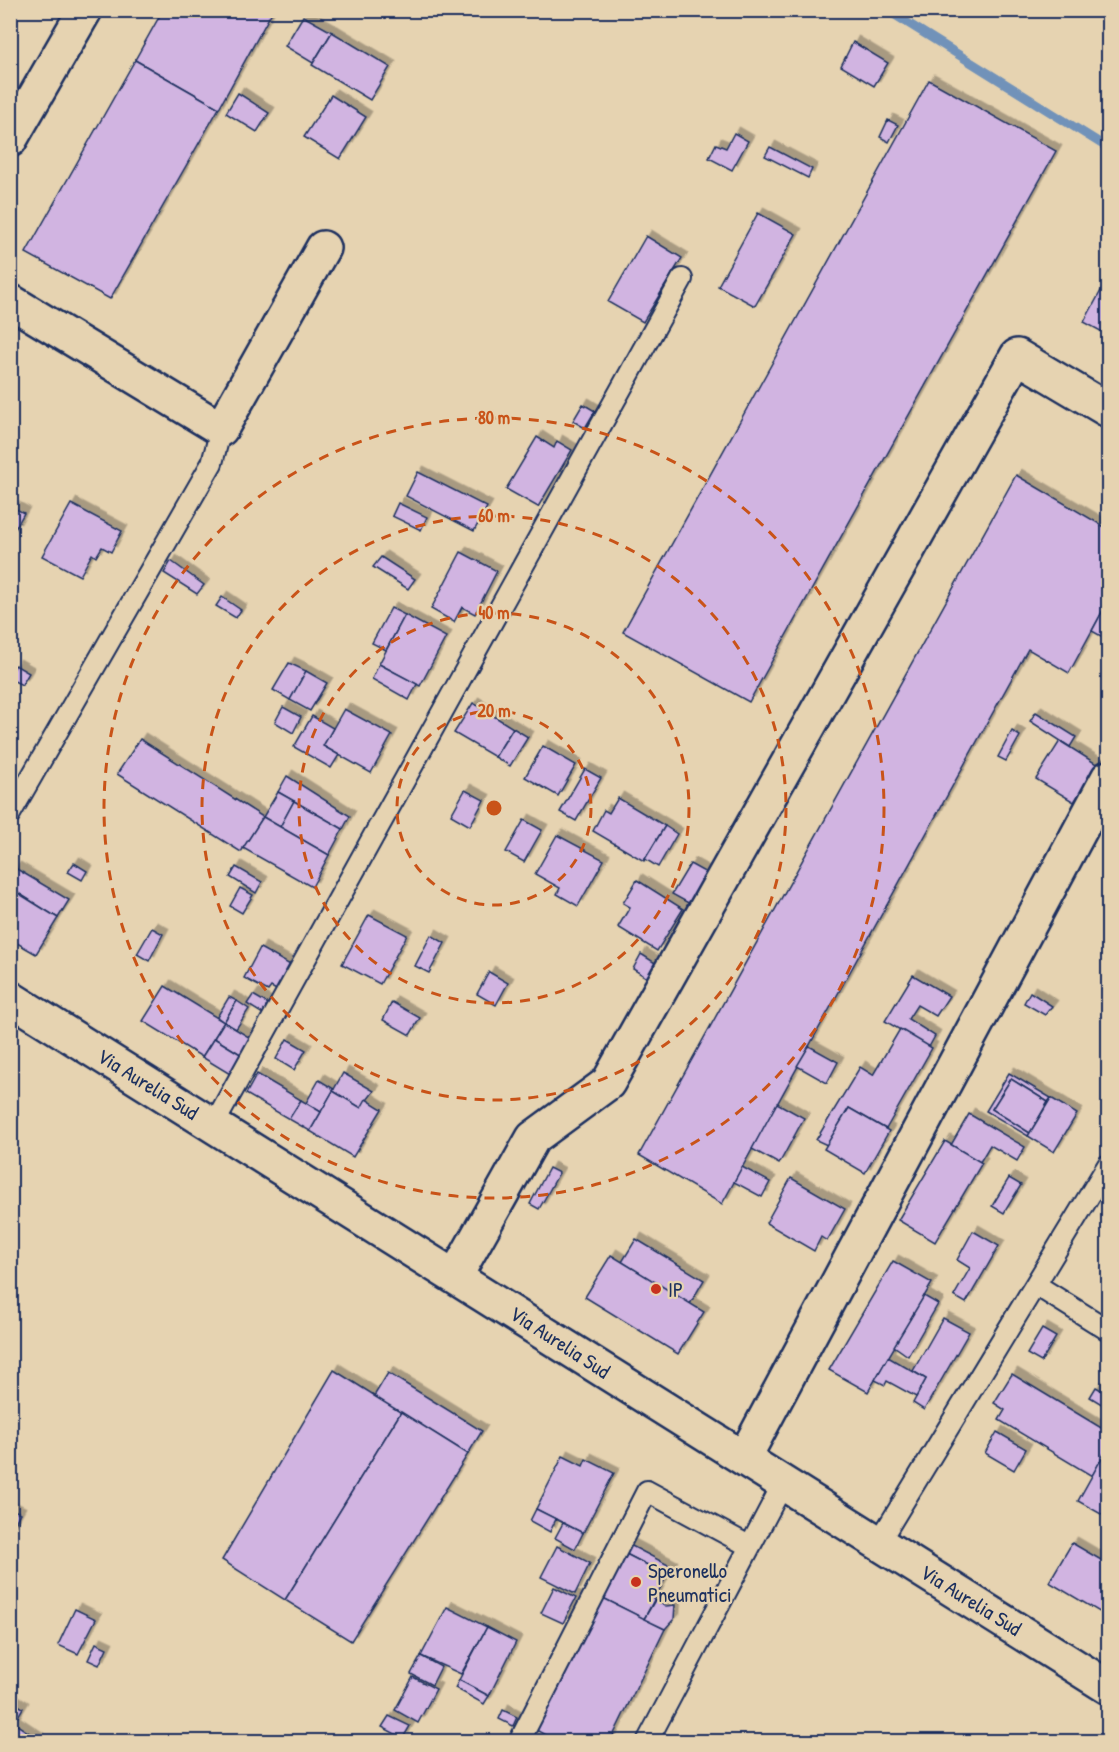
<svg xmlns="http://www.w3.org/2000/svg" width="1119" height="1752" viewBox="0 0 1119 1752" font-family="'Patrick Hand',sans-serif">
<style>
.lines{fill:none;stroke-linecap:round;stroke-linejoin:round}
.stream{stroke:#7192b9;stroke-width:9}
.building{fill:#d1b4e1;stroke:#1b2f5e;stroke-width:1.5;filter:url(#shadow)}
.service-casing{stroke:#1b2f5e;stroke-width:24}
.minor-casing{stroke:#1b2f5e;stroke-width:38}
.secondary-casing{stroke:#1b2f5e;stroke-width:38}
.service{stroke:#e6d3b1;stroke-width:20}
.minor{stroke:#e6d3b1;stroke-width:33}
.secondary{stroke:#e6d3b1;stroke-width:33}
.ring{fill:none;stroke:#c95318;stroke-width:3;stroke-dasharray:10 8}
.poi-dot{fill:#c8321e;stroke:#e6d3b1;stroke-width:2}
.labels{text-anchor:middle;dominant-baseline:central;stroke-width:4.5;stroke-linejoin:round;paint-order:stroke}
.street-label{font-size:21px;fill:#1b2f5e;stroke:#e6d3b1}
.poi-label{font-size:21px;fill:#1b2f5e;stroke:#e6d3b1;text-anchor:start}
.centre{fill:#c95318;stroke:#e6d3b1;stroke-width:3}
.ring-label{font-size:18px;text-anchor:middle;font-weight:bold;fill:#c95318;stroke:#e6d3b1;stroke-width:4.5;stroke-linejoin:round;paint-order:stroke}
</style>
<defs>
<filter id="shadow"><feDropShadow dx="5.5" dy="-5.5" stdDeviation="0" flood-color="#0004"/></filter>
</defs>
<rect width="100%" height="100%" fill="#e6d3b1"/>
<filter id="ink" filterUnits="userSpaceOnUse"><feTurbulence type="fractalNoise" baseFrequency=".0167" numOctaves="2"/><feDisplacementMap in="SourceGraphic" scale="12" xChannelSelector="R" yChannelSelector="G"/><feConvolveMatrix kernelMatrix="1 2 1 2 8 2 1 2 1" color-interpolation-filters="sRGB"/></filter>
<g filter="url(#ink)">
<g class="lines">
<polyline class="stream" points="887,10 1108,148"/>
</g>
<g class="building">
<polygon points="163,10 273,10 219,108 135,60"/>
<polygon points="303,16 332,32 313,63 285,46"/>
<polygon points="332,32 390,67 370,100 312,65"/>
<polygon points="853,42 888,63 874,86 841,66"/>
<polygon points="135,60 219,108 110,299 26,253"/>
<polygon points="929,80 1056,151 749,702 623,632"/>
<polygon points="238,93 269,113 257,132 226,113"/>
<polygon points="331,95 366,117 340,159 304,137"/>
<polygon points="888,120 898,125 889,142 880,137"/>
<polygon points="734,133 748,141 732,170 709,158 716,144 726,148"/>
<polygon points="770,147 812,169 808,178 765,156"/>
<polygon points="758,213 796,234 755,306 718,286"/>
<polygon points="646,236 682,258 643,322 608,302"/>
<polygon points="1108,278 1108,335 1084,322"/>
<polygon points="583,404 595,411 585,428 573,421"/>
<polygon points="537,437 554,448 557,441 572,450 538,507 506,489"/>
<polygon points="418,472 487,507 474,531 406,496"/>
<polygon points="1016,475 1108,529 1108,601 1069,673 1028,649 722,1204 639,1155"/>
<polygon points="398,503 427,517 421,530 392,516"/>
<polygon points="71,504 122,531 111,552 102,547 96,557 92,554 80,576 42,556"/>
<polygon points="10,506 24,513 15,529 10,527"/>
<polygon points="461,552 497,571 475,614 462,607 454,622 431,609"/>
<polygon points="381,557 415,579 408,589 373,567"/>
<polygon points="171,561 204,585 197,594 164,573"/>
<polygon points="222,597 241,610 236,618 216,606"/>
<polygon points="1108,601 1108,640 1092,631"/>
<polygon points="391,608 405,615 386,650 372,643"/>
<polygon points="405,615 446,637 420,686 379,664"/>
<polygon points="289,663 306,671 290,700 273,690"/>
<polygon points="379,664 417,684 409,700 372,679"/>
<polygon points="15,665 29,673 22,685 10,679"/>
<polygon points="306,671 327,683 310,711 290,700"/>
<polygon points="473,703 513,728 495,757 454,733"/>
<polygon points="283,707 301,717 293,733 275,722"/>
<polygon points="344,709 392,735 371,773 323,746"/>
<polygon points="1036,712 1076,737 1070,747 1030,721"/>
<polygon points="312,716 333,728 323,746 339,755 331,768 294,747"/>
<polygon points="513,728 528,737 510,766 495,757"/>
<polygon points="1012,731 1020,736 1006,761 998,757"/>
<polygon points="140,739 263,817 241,852 117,774"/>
<polygon points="1060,741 1098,765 1074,802 1036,779"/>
<polygon points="543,746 576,765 558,796 525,777"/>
<polygon points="585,769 601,778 576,821 560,812"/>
<polygon points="287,776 350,816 343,829 278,792"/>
<polygon points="465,790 484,800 470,826 451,815"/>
<polygon points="278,792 294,801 280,827 263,817"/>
<polygon points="618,798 665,826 644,861 593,831 604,810 609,813"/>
<polygon points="294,801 343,829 329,855 280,827"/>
<polygon points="263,817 329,855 312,887 243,848"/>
<polygon points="524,820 542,830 524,862 506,852"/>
<polygon points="665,826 677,834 658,867 645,859"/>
<polygon points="557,835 604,860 578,906 557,894 560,888 535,874"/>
<polygon points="74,863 87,871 82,880 68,872"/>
<polygon points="690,864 710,875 692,905 672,894"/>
<polygon points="236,867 262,882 256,893 230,877"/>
<polygon points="15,868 69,900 58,918 10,888 10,875"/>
<polygon points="637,880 683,909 657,951 618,927 630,907 623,903"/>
<polygon points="10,888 58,918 36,954 10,939"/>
<polygon points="240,888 253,895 242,913 230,906"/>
<polygon points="369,915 407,935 380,984 342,964"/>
<polygon points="152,928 163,934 149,961 137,954"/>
<polygon points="431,935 445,943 429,973 415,966"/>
<polygon points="260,948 294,967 280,992 271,987 268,991 244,978"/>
<polygon points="641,954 660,966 652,981 633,969"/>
<polygon points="489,972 508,983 496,1005 477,994"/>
<polygon points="913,975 949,996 936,1016 917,1005 908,1019 935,1036 929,1047 885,1021"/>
<polygon points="165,986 224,1022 202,1057 143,1021"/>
<polygon points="1030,992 1052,1006 1045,1015 1024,1003"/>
<polygon points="253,995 272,1006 266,1016 247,1004"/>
<polygon points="229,997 237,1001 224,1022 217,1017"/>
<polygon points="237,1001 249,1009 236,1029 224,1022"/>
<polygon points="392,1002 420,1018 410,1035 383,1020"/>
<polygon points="224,1022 252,1039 242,1055 214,1038"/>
<polygon points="900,1029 932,1048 886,1129 849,1108 827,1145 816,1140 860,1067 873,1075"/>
<polygon points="214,1038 242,1055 230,1074 202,1057"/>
<polygon points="287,1039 306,1050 294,1070 276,1059"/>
<polygon points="809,1046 838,1062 827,1083 797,1066"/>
<polygon points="343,1073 374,1091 361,1108 333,1091"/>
<polygon points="1009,1073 1051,1098 1048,1102 1011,1079 992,1109 1030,1133 1028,1136 986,1111"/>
<polygon points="257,1074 301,1100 289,1119 246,1094"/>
<polygon points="1011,1079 1048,1102 1030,1133 992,1109"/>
<polygon points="319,1080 334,1089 321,1112 306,1103"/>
<polygon points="333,1091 361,1108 366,1099 382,1109 353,1157 310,1131"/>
<polygon points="1051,1098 1077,1114 1054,1152 1028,1136"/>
<polygon points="301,1100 321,1112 310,1131 289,1119"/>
<polygon points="777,1103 804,1118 779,1164 752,1149"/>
<polygon points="849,1108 889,1131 865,1173 824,1149"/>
<polygon points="969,1114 1025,1147 1017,1161 990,1145 980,1162 951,1145"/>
<polygon points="945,1141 982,1163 935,1242 898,1220"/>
<polygon points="742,1167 770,1182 762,1197 734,1182"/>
<polygon points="549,1168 559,1173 539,1209 530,1204"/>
<polygon points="791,1178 845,1209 827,1241 821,1237 814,1251 766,1223"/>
<polygon points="1009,1178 1021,1185 1004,1213 992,1206"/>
<polygon points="973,1231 999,1246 966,1303 954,1296 970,1268 957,1260"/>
<polygon points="636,1239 704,1280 690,1304 622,1262"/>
<polygon points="611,1255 704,1312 678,1354 585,1297"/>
<polygon points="893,1261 932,1283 868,1392 829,1370"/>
<polygon points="924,1296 938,1304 908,1356 894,1346"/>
<polygon points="943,1318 969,1332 924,1410 913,1403 926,1379 913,1371"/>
<polygon points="1042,1329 1056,1337 1041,1362 1027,1354"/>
<polygon points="888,1357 926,1379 916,1397 887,1381 885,1385 875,1380"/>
<polygon points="334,1370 401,1412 285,1600 222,1560"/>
<polygon points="388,1373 482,1431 468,1454 374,1396"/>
<polygon points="1012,1374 1108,1432 1108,1447 1092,1476 999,1420 1005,1410 994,1403"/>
<polygon points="1096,1387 1108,1394 1108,1408 1090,1397"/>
<polygon points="401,1412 468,1454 351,1641 285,1600"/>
<polygon points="997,1432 1026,1449 1014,1470 985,1453"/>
<polygon points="1108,1447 1108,1518 1078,1501"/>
<polygon points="563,1456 583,1466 586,1459 614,1473 583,1533 536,1509"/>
<polygon points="10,1508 20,1513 10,1532"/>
<polygon points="536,1509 556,1519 550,1532 530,1521"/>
<polygon points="563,1523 583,1533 575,1549 555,1538"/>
<polygon points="1072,1543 1108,1564 1108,1617 1049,1582"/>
<polygon points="628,1544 672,1567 667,1575 624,1553"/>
<polygon points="557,1546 590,1563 575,1594 541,1577"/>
<polygon points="624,1553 667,1575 644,1619 603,1598"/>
<polygon points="554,1587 576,1598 563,1623 541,1613"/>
<polygon points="603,1598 665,1629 610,1742 558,1742 536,1730"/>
<polygon points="655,1600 666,1606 675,1605 674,1619 665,1629 644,1619"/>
<polygon points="447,1607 487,1627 461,1674 421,1656"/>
<polygon points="75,1609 96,1619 78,1654 58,1645"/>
<polygon points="487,1627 516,1642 489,1696 459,1680"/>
<polygon points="96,1643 107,1648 99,1665 88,1660"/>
<polygon points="421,1656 441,1667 432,1685 411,1674"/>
<polygon points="413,1677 436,1689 418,1723 395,1710"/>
<polygon points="459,1680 489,1696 484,1704 455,1688"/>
<polygon points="10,1700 23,1708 14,1723 43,1742 10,1742"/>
<polygon points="503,1710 517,1717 513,1726 499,1719"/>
<polygon points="389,1716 410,1726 403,1738 382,1727"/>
</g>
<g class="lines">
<g class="service-casing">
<g id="service">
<polyline points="10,814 212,463 221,429"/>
<polyline points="214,1124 682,279"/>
<polyline points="1036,1285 1108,1330"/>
<polyline points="879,1542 1108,1165"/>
<polyline points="519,1742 647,1491 749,1546"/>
<polyline points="647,1742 784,1482"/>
</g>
</g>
<g class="minor-casing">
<g id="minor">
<polyline points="10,140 85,10"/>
<polyline points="10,301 221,429 323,248"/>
<polyline points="456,1275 533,1138 608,1083 1017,356 1108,410"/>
<polyline points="744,1458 1108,778"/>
</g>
</g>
<g class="secondary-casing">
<path id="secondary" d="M10 998C378 1226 743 1457 1108 1687"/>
</g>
<use href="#service" class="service"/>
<use href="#minor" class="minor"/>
<use href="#secondary" class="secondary"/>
</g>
</g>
<g class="ring">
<circle cx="494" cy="808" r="97"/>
<circle cx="494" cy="808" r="195"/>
<circle cx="494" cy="808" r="292"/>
<circle cx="494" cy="808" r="390"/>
</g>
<g class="poi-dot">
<circle cx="656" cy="1289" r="6"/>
<circle cx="636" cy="1582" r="6"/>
</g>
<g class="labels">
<g class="street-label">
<text transform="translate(148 1084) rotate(32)">Via Aurelia Sud</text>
<text transform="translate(560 1342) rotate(33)">Via Aurelia Sud</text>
<text transform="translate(971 1600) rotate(32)">Via Aurelia Sud</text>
</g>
<g class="poi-label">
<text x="668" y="1289">IP</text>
<text x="648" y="1570">Speronello<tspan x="648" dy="24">Pneumatici</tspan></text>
</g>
</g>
<circle cx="494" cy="808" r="9" class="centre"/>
<g class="ring-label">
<text x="494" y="424">80 m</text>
<text x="494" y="522">60 m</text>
<text x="494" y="619">40 m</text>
<text x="494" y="717">20 m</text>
</g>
<rect width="1119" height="1752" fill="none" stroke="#e6d3b1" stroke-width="36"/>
<rect x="18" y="18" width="1083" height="1716" fill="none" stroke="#1b2f5e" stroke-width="2" filter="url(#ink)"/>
</svg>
